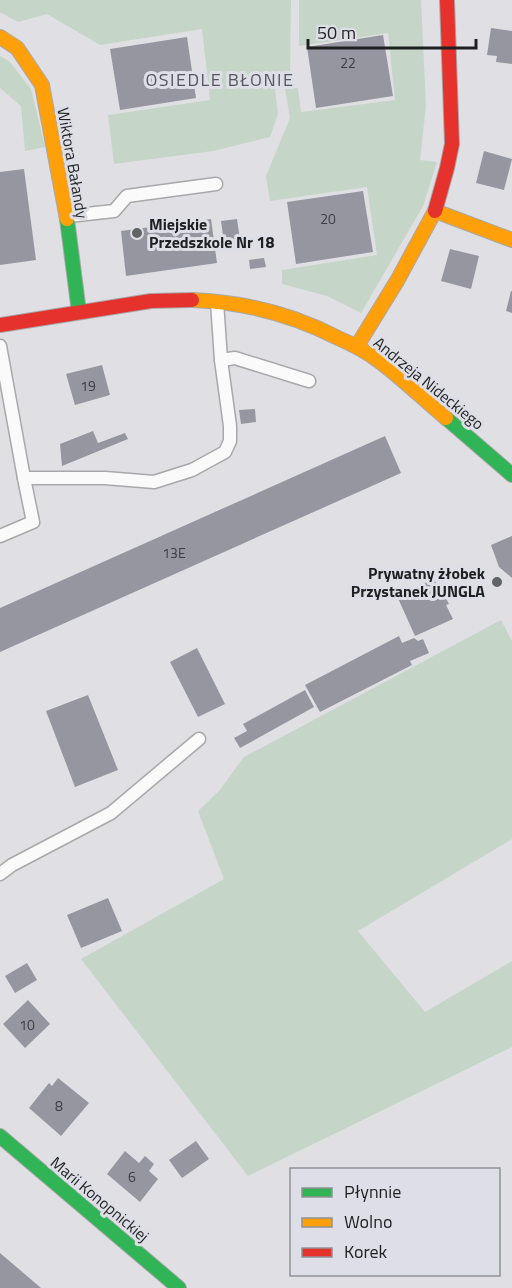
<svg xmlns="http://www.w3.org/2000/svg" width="512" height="1288" viewBox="0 0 512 1288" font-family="'Titillium Web',sans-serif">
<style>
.green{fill:#c5d5c8}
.building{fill:#9596a0}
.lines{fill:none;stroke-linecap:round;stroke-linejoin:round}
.lane-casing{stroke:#a8a8ab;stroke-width:15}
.fast-casing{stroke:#a8a8ab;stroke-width:16}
.slow-casing{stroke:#a8a8ab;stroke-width:16}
.jam-casing{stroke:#a8a8ab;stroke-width:16}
.lane{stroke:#fafafb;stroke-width:12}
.fast{stroke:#30b455;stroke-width:14}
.slow{stroke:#ff9f0a;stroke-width:14}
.jam{stroke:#e5322d;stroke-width:14}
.poi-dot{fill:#626365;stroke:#dedfe6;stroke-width:2}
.labels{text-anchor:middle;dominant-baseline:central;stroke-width:6;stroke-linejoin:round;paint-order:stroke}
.number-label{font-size:14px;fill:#3c3d41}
.street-label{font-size:16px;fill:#1e1f21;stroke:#dedfe6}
.poi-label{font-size:16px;font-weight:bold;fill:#1e1f21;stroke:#dedfe6;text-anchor:start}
.neighbourhood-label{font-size:18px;letter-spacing:1.5px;fill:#56575c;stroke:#dedfe6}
</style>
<rect width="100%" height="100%" fill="#e0e0e4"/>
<g class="green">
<polygon points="0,0 291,0 290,79 281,79 275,89 278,114 270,137 213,151 114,164 108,115 210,100 202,29 100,45 47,14 18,22 0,12"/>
<polygon points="299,0 421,0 426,106 420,160 437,162 423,206 361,313 327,296 282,284 282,270 377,255 367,187 270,201 266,176 290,118 285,89 298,88 301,112 395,100 388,33 299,46"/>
<polygon points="0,56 10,62 31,89 45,147 25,151 21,106 0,88"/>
<polygon points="501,620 512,641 512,839 358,931 425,1012 512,961 512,1047 248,1176 81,959 224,879 198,811 219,791 244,757"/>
</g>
<g class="building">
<polygon points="491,28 512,31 512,64 496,62 497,56 487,55"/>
<polygon points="383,35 393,96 316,108 307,47"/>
<polygon points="187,37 196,98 120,110 110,49"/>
<polygon points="484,151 512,159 504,190 476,183"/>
<polygon points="24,169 36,260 0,265 0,172"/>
<polygon points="363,191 373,252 296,264 287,202"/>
<polygon points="211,219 217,263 126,276 121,231"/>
<polygon points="237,219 241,247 225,250 221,221"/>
<polygon points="450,249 479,256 471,289 441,281"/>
<polygon points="264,258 266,267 250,269 249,260"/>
<polygon points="511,291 512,291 512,313 506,311"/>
<polygon points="102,365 110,395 75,405 66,374"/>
<polygon points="255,409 256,422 241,424 239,410"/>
<polygon points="93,431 98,443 125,433 128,439 62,466 60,444"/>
<polygon points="385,436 401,473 0,652 0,608"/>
<polygon points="512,536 512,578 499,567 491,545"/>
<polygon points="434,579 441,593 443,592 449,604 446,605 453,619 415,636 397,596"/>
<polygon points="399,636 402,643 414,638 418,641 423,639 429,653 410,661 412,665 320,712 305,685"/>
<polygon points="197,648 225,704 198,717 170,662"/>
<polygon points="305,690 314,707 240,748 234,738 247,731 243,724"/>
<polygon points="88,695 118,770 75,787 46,711"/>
<polygon points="108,898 122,931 81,948 67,915"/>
<polygon points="27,963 37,980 15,993 5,976"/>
<polygon points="28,1000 50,1024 25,1048 3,1024"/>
<polygon points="58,1078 89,1103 61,1136 29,1108 49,1083 52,1086"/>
<polygon points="196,1141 209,1159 182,1178 169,1160"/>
<polygon points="125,1151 139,1163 145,1156 154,1164 149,1171 158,1179 140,1202 107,1174"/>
<polygon points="0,1253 41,1288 0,1288"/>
</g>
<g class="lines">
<g class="lane-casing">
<g id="lane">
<polyline points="68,216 114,211 127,196 216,184"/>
<polyline points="0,346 24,478 105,478 154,482 192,470 225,452 230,441 230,426 221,360 217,302"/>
<polyline points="221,360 235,358 309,381"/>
<polyline points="0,536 33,522 24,478"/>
<polyline points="0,874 12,865 111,813 199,739"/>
</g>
</g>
<g class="fast-casing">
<g id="fast">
<polyline points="67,219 79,312"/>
<polyline points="446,418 512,475"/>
<polyline points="0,1136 179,1288"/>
</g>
</g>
<g class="slow-casing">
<g id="slow">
<polyline points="0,37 17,48 42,85 67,219"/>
<path d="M192 300C243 302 292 314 338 338 352 344 367 352 379 361 402 378 423 399 446 418"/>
<polyline points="357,346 397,281 435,211 512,240"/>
</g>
</g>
<g class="jam-casing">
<g id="jam">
<polyline points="435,211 447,168 452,144 447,0"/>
<polyline points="0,325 151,301 192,300"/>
</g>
</g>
<use href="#lane" class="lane"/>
<use href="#fast" class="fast"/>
<use href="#slow" class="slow"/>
<use href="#jam" class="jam"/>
</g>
<g class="poi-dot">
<circle cx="137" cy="233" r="6"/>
<circle cx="497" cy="582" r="6"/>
</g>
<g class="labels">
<g class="number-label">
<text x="348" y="62">22</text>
<text x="328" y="218">20</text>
<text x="88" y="385">19</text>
<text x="174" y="552">13E</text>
<text x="27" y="1024">10</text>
<text x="59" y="1105">8</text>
<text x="132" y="1176">6</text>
</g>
<g class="street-label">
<text transform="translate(73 163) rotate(80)">Wiktora Bałandy</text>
<text transform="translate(429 383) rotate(39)">Andrzeja Nideckiego</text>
<text transform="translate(100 1199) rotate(40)">Marii Konopnickiej</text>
</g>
<g class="poi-label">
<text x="149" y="224">Miejskie<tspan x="149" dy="18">Przedszkole Nr 18</tspan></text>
<text x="485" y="573" text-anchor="end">Prywatny żłobek<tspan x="485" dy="18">Przystanek JUNGLA</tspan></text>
</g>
<g class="neighbourhood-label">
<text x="220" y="79">OSIEDLE BŁONIE</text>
</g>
</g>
<rect x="290" y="1168" width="210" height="108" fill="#dedfe6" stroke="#919297" stroke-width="1.5"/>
<rect x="302" y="1188" width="30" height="9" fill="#30b455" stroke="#919297" stroke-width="1.5"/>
<text x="344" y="1198" font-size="18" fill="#1e1f21">Płynnie</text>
<rect x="302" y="1218" width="30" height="9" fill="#ff9f0a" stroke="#919297" stroke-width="1.5"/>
<text x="344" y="1228" font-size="18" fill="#1e1f21">Wolno</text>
<rect x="302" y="1248" width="30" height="9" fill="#e5322d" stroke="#919297" stroke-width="1.5"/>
<text x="344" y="1258" font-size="18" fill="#1e1f21">Korek</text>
<path d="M308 39v9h168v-9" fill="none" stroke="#1e1f21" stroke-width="3"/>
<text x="317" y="39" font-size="18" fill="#1e1f21" stroke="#dedfe6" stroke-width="4.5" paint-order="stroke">50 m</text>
</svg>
